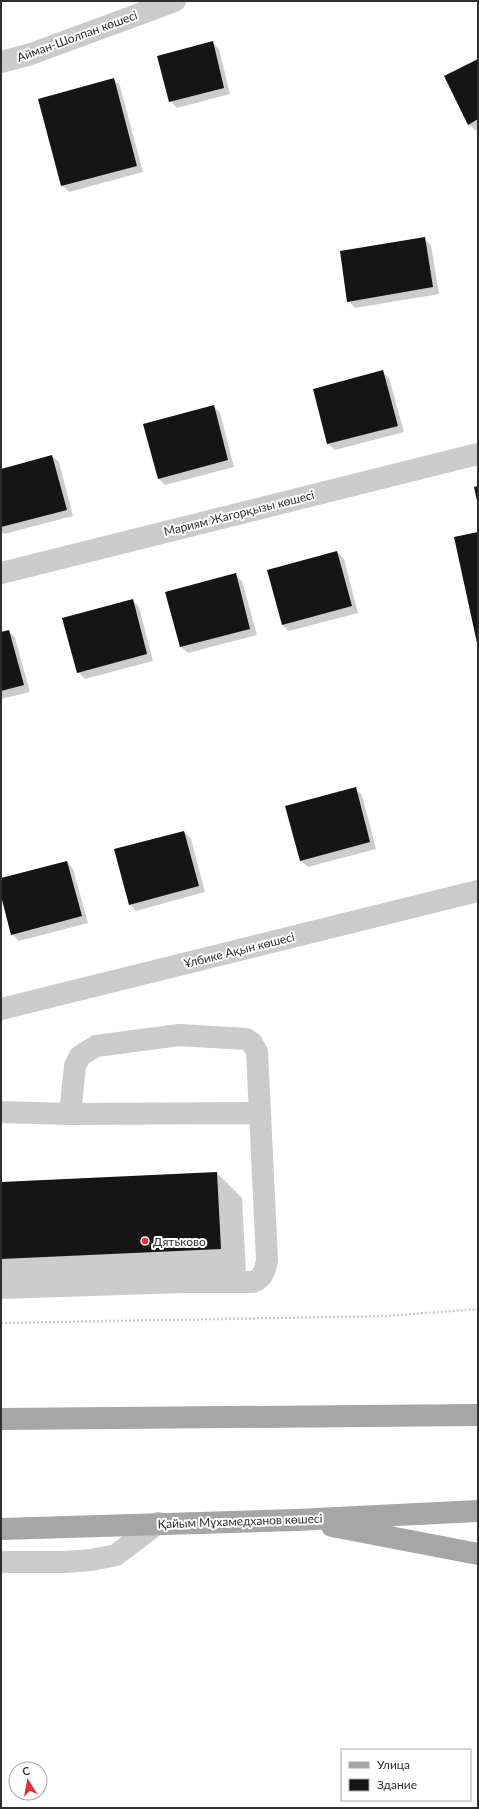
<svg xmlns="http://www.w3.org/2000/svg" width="479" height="1809" viewBox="0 0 479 1809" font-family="Lato,sans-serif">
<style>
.shadow{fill:#0003}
.building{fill:#151515}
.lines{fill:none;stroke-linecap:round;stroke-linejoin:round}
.path{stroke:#cbcbcb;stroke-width:2.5;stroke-dasharray:2 2;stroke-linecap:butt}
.minor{stroke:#cbcbcb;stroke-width:22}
.major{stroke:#a6a6a6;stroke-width:22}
.poi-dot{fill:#e5303c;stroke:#fff;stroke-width:1.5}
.labels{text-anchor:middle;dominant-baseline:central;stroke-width:4;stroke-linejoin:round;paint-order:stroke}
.street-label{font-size:12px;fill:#2e2e2e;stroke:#fff}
.poi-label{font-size:12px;fill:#2e2e2e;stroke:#fff;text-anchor:start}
</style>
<rect width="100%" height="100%" fill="#fff"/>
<g class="shadow">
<polygon points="212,42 219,49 230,94 177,108 170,101"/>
<polygon points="478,60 478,129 476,131 469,124"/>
<polygon points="114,79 120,86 143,172 69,192 62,185"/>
<polygon points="424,239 431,245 439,294 355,308 348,301"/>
<polygon points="383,372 389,378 404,432 335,450 328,444 314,390"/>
<polygon points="213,406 220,413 234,467 165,485 159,479"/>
<polygon points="52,456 59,462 73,516 4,534 1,531 1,470"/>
<polygon points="337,552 344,559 358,613 289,631 282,625"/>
<polygon points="235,575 242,581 257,635 188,653 181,647"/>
<polygon points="132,600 139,607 153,661 85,679 78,672"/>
<polygon points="9,631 15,638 30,692 1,699 1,633"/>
<polygon points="356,789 362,795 376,849 308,867 301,861 287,807"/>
<polygon points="184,832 191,839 205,892 136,911 130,904"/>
<polygon points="67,862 73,869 88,923 19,941 12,934 1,892 1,879"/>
<polygon points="217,1173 242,1198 246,1273 1,1285 1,1183"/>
</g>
<g class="building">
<polygon points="213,41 224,88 169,102 157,56"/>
<polygon points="478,59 478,119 468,125 444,76"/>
<polygon points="114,78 137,166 61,186 38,99"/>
<polygon points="425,237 433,287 347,302 340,251"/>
<polygon points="383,370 398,426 327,444 313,389"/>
<polygon points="214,405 228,460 158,479 143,424"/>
<polygon points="52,455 67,510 1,527 1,469"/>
<polygon points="478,486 478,501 477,501 474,487"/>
<polygon points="478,532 478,643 477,643 454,537"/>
<polygon points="337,551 352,606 282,625 267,570"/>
<polygon points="236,573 250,629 180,647 165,592"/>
<polygon points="133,599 147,654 77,673 62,618"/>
<polygon points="9,630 24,685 1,691 1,632"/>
<polygon points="356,787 370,842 300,861 285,806"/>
<polygon points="184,831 199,886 129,905 114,849"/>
<polygon points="67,861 82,916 11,935 1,896 1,878"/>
<polygon points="217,1172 221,1249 1,1259 1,1182"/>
</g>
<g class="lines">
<polyline class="path" points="1,1323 386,1316 478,1309"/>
<g class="minor">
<polyline points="1,62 31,54 175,1"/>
<polyline points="1,573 478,454"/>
<polyline points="1,1009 478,891"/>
<path d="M1 1112 70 1114 260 1113 267 1260C265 1271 263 1278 253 1282H184L1 1288"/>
<polyline points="70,1114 75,1066 80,1056 96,1046 179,1035 246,1039 252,1043 257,1052 260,1113"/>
<polyline points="1,1562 66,1562 91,1560 116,1555 158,1523"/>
</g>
<g class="major">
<polyline points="1,1419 478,1415"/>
<polyline points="332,1526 478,1554"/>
<polyline points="1,1529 296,1520 478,1511"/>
</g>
</g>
<circle class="poi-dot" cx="145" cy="1241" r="4"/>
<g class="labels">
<g class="street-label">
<text transform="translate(77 36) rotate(-20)">Айман-Шолпан көшесі</text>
<text transform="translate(239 513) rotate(-14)">Мариям Жагорқызы көшесі</text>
<text transform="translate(239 950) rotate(-14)">Ұлбике Ақын көшесі</text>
<text transform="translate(240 1521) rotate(-2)">Қайым Мұхамедханов көшесі</text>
</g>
<g class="poi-label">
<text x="153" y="1241">Дятьково</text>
</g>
</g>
<rect width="479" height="1809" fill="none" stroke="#2e2e2e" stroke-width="4"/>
<rect x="341" y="1749" width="130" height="52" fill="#ffffff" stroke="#ababab"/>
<rect x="349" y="1762" width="20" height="6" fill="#a6a6a6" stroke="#ababab"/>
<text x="377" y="1769" font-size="12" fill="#2e2e2e">Улица</text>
<rect x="349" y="1779" width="20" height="12" fill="#151515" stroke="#ababab"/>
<text x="377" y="1789" font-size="12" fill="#2e2e2e">Здание</text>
<g transform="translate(28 1781) rotate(349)"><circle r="19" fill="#ffffff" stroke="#ababab"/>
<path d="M0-3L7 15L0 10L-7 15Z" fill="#e5303c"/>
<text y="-6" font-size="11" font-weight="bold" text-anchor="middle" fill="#2e2e2e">С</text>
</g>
</svg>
